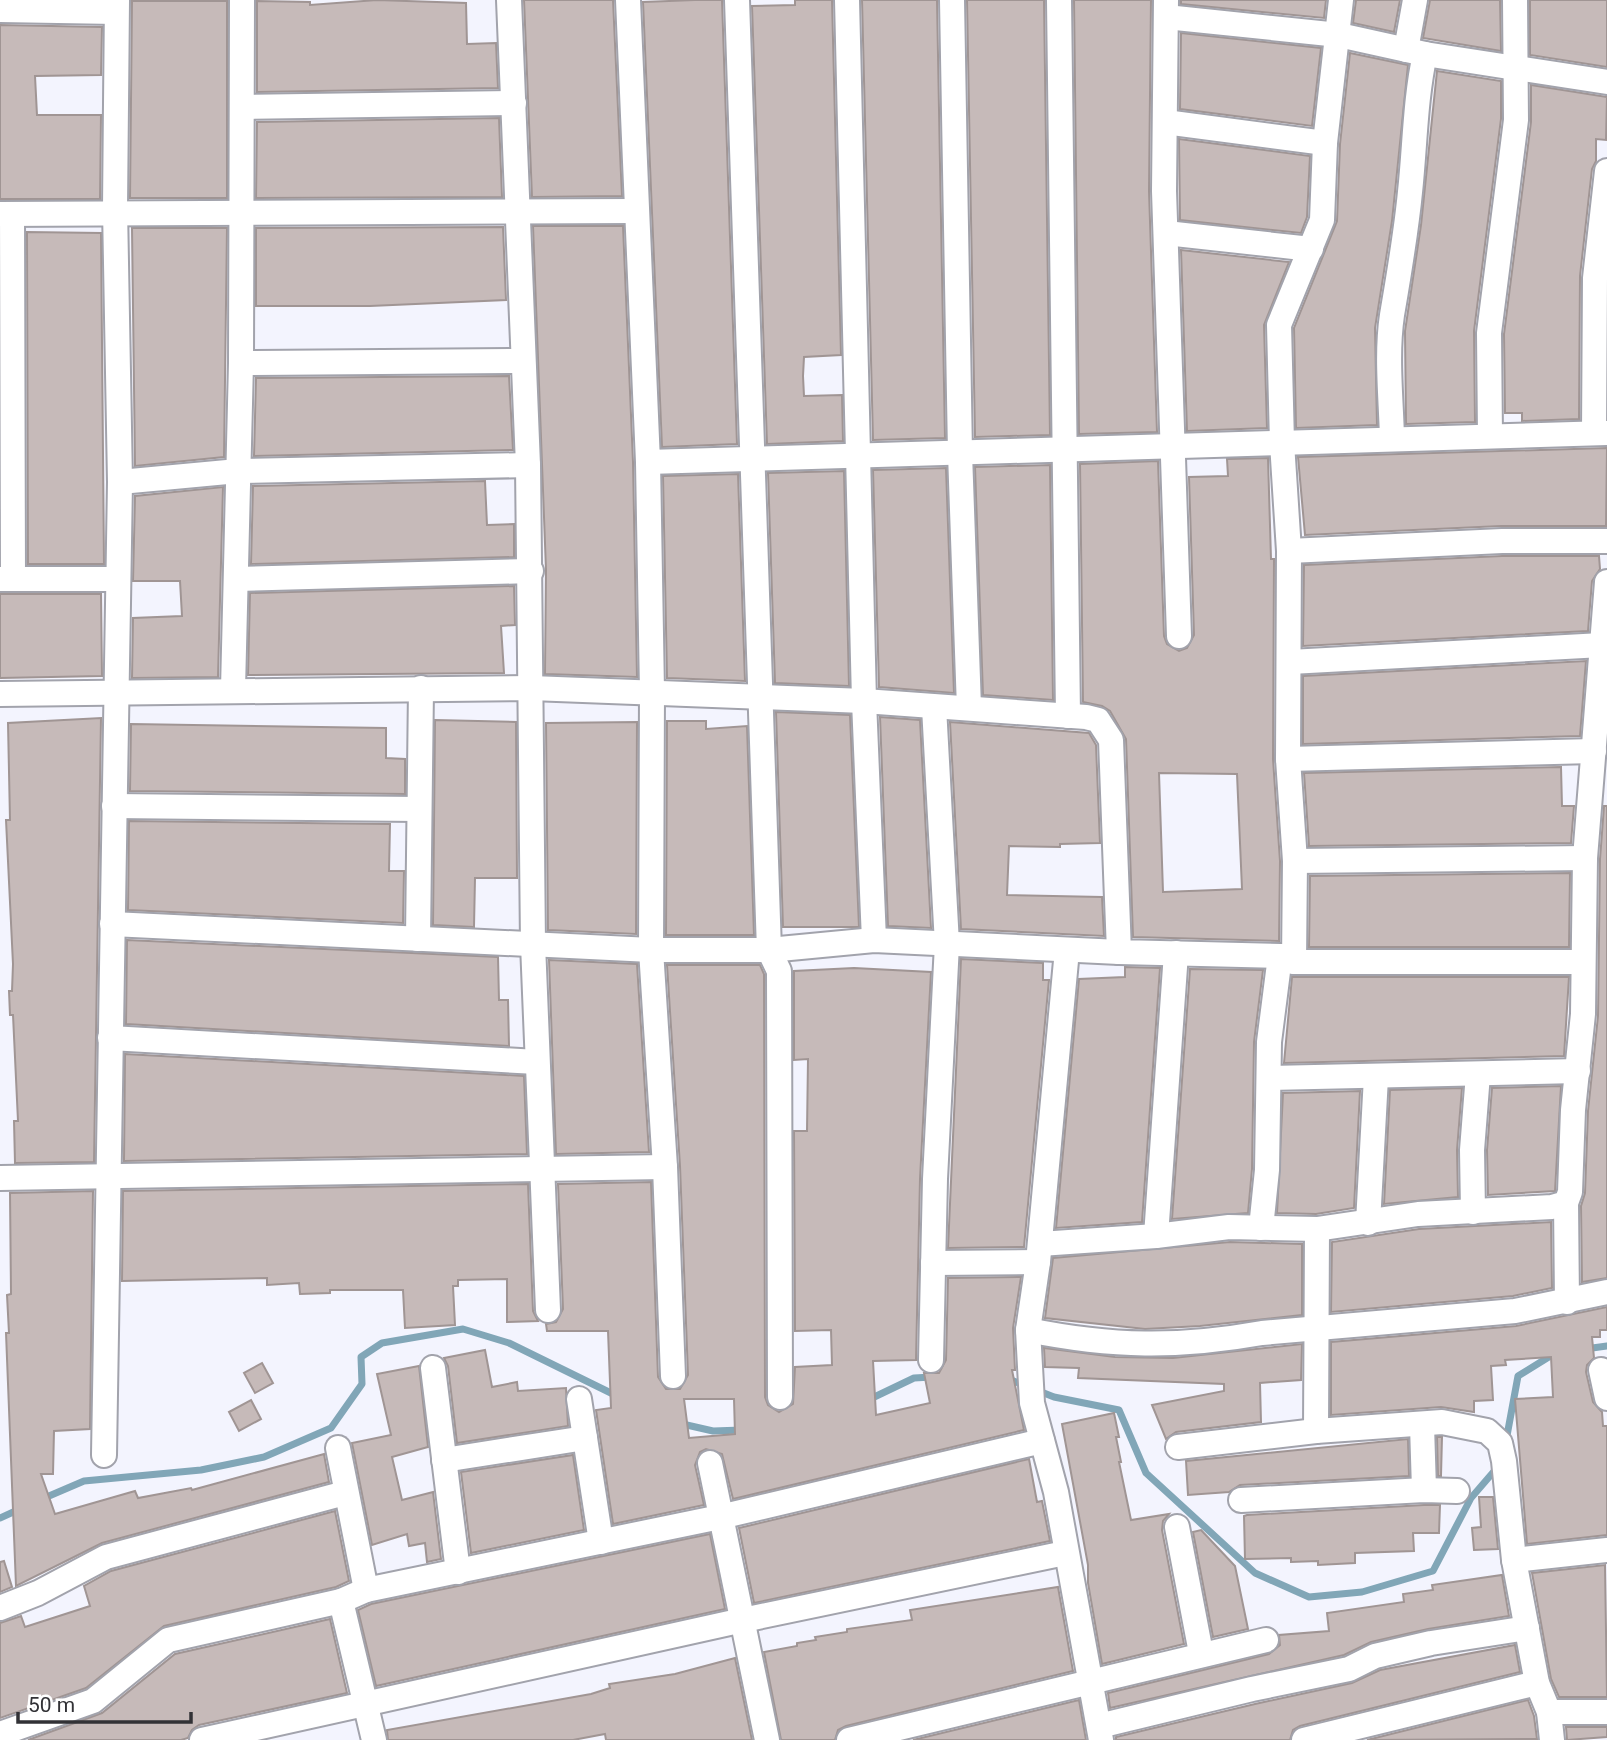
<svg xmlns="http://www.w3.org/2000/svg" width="1607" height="1740" viewBox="0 0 1607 1740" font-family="Roboto,sans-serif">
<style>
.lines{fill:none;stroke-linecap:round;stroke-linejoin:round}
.stream{stroke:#81a6b7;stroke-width:7}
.building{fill:#c6bab9;stroke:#a09594;stroke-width:2;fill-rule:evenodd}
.minor-casing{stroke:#a2a3ac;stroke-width:28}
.minor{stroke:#fff;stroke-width:24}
</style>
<rect width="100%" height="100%" fill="#f3f4fe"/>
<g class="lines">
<g class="stream">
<polyline points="1585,1349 1607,1346"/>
<polyline points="1006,1378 1054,1397 1119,1410 1146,1473 1255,1573 1309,1597 1362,1592 1433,1571 1471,1498 1496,1469"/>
<polyline points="868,1400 914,1378 932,1377"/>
<polyline points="678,1423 713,1431 742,1430"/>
<polyline points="1506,1441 1518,1376 1552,1355"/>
<polyline points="42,1499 84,1481 201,1470 264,1457 331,1428 362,1384 361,1357 382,1343 463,1329 509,1343 617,1396"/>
<polyline points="0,1518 22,1508"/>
</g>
</g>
<g class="building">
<polygon points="377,0 466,3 467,44 496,43 498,88 257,92 257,1 310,2 310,5"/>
<polygon points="524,0 613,0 622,196 532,197"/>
<polygon points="695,0 722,0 737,444 662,447 643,2"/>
<polygon points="795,0 832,0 841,355 804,357 803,376 804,396 842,395 843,441 767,444 752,6 795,5"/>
<polygon points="862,0 937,0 945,438 873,440"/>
<polygon points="967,0 1044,0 1050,435 975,437"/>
<polygon points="1074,0 1151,0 1149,191 1157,432 1079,434"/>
<polygon points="1181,0 1326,0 1324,18 1181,4"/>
<polygon points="1356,0 1400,0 1394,32 1353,23"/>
<polygon points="1430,0 1500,0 1501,51 1423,38"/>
<polygon points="1530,0 1607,0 1607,67 1530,55"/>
<polygon points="132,1 227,1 227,198 130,198"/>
<polygon points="0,25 102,27 101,75 35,76 37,115 101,115 100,199 0,199"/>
<polygon points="1181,33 1321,48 1312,126 1180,109"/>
<polygon points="1350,53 1408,65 1392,221 1375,328 1377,425 1296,428 1294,328 1337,221 1340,144"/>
<polygon points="1437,71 1501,81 1501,119 1474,331 1475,422 1406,424 1405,331 1421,225"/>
<polygon points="1531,85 1607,97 1606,140 1596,139 1596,161 1592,169 1580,276 1579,419 1522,421 1522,413 1505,413 1504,334 1531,122"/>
<polygon points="499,118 502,197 256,198 257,122"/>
<polygon points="1179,139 1310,156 1307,217 1301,233 1180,220"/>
<polygon points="533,226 623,226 633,462 637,677 545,674 546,570"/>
<polygon points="503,227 506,300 370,306 256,306 256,228"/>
<polygon points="132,228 227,228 224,457 135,466"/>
<polygon points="27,232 101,233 104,564 28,564"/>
<polygon points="1181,250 1289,262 1264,325 1267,428 1187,431"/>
<polygon points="509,376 513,450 254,456 256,378"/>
<polygon points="1607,448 1606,526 1501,526 1305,535 1298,457"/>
<path d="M1268 458 1271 559H1274L1273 759 1280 861 1279 941 1133 937 1126 739 1110 711 1102 706 1083 702 1080 464 1158 461 1164 636 1167 644 1179 651 1187 648 1194 635 1189 477 1228 476 1227 459ZM1159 773 1237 774 1242 889 1163 892Z"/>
<polygon points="1050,465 1053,700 983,695 975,467"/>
<polygon points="946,468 954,693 879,687 873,470"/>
<polygon points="844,471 849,686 775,683 768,473"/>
<polygon points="738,474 745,681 667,678 663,476"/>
<polygon points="485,481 487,525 514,524 514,557 251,564 253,486"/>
<polygon points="223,487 218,677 132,678 133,618 182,616 180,581 133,581 135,496"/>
<polygon points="1502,556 1599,556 1600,569 1592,581 1588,631 1303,646 1304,565"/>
<polygon points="514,586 515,625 501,626 504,673 248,675 250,593"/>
<polygon points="0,594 101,594 102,676 0,678"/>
<polygon points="1586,661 1580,736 1303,744 1303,676"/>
<polygon points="776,712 850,715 859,927 783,927"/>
<polygon points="880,717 920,720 931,928 888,926"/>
<polygon points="101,718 94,1162 15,1163 14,1121 18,1121 13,1015 10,1015 9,991 12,991 13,964 6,820 10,820 8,723"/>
<polygon points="435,720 516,722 517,878 475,878 474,927 433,925"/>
<polygon points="667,721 706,721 706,729 747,726 754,935 666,935"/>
<polygon points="637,722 636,934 548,930 546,723"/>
<polygon points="950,722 1089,733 1096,745 1100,843 1060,844 1060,847 1009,846 1007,895 1102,897 1104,936 961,929"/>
<polygon points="131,724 386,728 386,758 405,759 405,794 130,791"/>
<polygon points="1561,767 1562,806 1574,806 1571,843 1309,846 1304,773"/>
<polygon points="1604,806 1607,806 1607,1278 1582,1282 1581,1206 1585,1193 1588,1111 1598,1016 1600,859"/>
<polygon points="129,821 390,824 389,871 404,871 403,923 128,910"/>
<polygon points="1570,873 1569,947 1309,947 1310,876"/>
<polygon points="127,940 498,957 499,1000 508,1000 509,1046 126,1024"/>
<polygon points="961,959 1043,963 1043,980 1049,980 1024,1247 948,1248"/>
<polygon points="549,960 637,964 649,1152 556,1154"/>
<path d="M667 965H760L764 974 765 1397 768 1405 779 1412 793 1404 795 1367 832 1365 831 1330 795 1331 794 1131H807L808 1059 794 1060V971L854 968 931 972 920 1179 916 1360 873 1361 876 1415 930 1403 924 1373H939L946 1360 948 1278 1021 1277 1013 1328 1015 1370H1012L1024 1430 733 1499 722 1454 706 1449 700 1452 695 1465 704 1505 613 1524 596 1410 611 1408 608 1331H547L546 1324 556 1322 563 1309 558 1184 651 1182 658 1377 666 1389H680L688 1375 680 1166ZM684 1399H734L735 1434 689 1438Z"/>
<polygon points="1125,967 1160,968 1142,1222 1056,1228 1079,979 1125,977"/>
<polygon points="1190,969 1263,970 1254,1042 1252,1169 1248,1213 1172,1219"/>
<polygon points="1292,977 1569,977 1564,1056 1284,1063"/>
<polygon points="125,1054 524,1076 527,1154 124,1161"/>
<polygon points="1561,1086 1555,1191 1488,1195 1487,1150 1492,1088"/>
<polygon points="1462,1088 1457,1150 1458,1197 1384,1204 1390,1090"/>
<polygon points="1360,1091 1354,1208 1316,1214 1277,1213 1283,1093"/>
<polygon points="528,1184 533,1311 538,1321 507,1322 507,1279 458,1280 458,1286 453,1286 455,1325 405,1328 403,1290 330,1290 330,1293 300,1294 299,1283 267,1285 267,1278 122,1281 123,1191"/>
<polygon points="93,1191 90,1429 54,1431 53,1474 41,1474 55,1514 135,1491 138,1498 191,1488 192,1490 324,1454 329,1482 102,1543 16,1586 6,1333 9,1333 7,1295 11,1294 10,1193"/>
<polygon points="1551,1222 1552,1288 1513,1296 1331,1312 1332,1242 1419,1229"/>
<polygon points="1230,1242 1302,1244 1302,1315 1200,1326 1145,1329 1045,1318 1053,1258"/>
<polygon points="1607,1307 1607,1330 1600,1330 1600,1337 1592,1337 1594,1358 1587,1365 1586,1372 1593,1402 1602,1412 1603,1426 1607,1426 1607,1535 1527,1544 1515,1399 1553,1397 1551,1357 1505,1360 1506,1365 1491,1366 1493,1400 1474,1401 1474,1412 1441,1407 1331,1415 1331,1342 1516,1326"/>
<polygon points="1302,1344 1301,1380 1260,1383 1261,1422 1176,1432 1166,1439 1152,1405 1224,1391 1224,1384 1078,1378 1079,1368 1045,1367 1044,1348 1115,1357 1173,1358"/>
<polygon points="485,1350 492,1387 517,1382 518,1391 566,1388 568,1426 457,1443 448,1366 444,1358"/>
<polygon points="262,1363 273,1383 255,1393 244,1373"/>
<polygon points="419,1366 428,1447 392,1457 402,1500 433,1492 441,1559 427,1562 425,1543 409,1546 407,1534 372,1545 352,1443 391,1435 377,1374"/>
<polygon points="251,1400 261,1419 239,1431 229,1412"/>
<polygon points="1114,1413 1119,1437 1116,1437 1121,1462 1119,1462 1131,1520 1169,1514 1163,1521 1162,1530 1184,1644 1102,1664 1088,1583 1088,1565 1062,1424"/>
<polygon points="1437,1437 1442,1437 1441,1476 1438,1476"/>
<polygon points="1408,1439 1409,1476 1240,1485 1229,1492 1188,1495 1186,1461"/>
<polygon points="573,1455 584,1530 471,1553 461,1472"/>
<polygon points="1029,1459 1037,1502 1042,1501 1050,1541 754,1603 739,1528"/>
<polygon points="1479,1497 1493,1497 1498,1549 1474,1550 1472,1528 1481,1527"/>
<polygon points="1424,1505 1440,1505 1439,1533 1413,1533 1414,1551 1355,1553 1355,1563 1318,1565 1318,1561 1291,1562 1291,1558 1245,1559 1244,1516 1247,1515"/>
<polygon points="335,1511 349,1581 336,1587 164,1626 86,1688 0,1718 0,1623 21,1616 25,1627 90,1606 84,1586 111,1571"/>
<polygon points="1201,1530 1235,1566 1248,1629 1213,1637 1193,1532"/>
<polygon points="710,1534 725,1609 376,1686 358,1610 371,1604"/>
<polygon points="4,1561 12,1587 0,1592 0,1562"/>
<polygon points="1605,1565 1607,1697 1559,1697 1551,1679 1532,1573"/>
<polygon points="1502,1575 1509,1616 1428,1629 1371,1642 1344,1655 1110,1708 1108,1693 1269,1654 1280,1645 1279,1635 1329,1631 1327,1613 1404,1602 1403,1594 1433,1590 1432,1585"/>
<polygon points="1058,1587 1073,1671 846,1726 838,1730 835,1740 781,1740 764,1652 797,1646 797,1643 816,1640 815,1637 847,1632 847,1629 912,1620 910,1610"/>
<polygon points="330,1619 347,1693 199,1725 192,1730 188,1738 181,1740 28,1740 102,1713 175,1654"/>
<polygon points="1515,1645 1520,1672 1300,1726 1293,1730 1290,1740 1116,1740 1116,1737 1255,1704 1352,1683 1380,1670"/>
<polygon points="735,1658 752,1740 606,1740 605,1734 573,1740 388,1740 387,1730 591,1694 610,1688 609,1684 675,1674"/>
<polygon points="1079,1700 1086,1740 913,1740"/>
<polygon points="1528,1700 1534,1716 1537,1739 1367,1740"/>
<polygon points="1566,1727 1607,1727 1607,1737 1567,1740"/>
</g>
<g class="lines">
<g class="minor-casing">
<g id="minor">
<polyline points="509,0 528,465 533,944 548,1310"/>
<polyline points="628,0 648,462 1607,433"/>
<polyline points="737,0 769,950 779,971 780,1397"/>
<polyline points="847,0 864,701 874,940"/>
<polyline points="952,0 960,453 969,708"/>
<polyline points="1059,0 1068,716"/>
<polyline points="1166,0 1164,191 1179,636"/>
<polyline points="0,10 116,12"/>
<polyline points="1166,17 1339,35 1425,54 1607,82"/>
<polyline points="1406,50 1415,0"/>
<polyline points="243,107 514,103"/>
<polyline points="1165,122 1325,143"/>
<polyline points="0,214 635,211"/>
<polyline points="12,214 13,579"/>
<polyline points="1166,233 1311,249"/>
<polyline points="241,363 523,361"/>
<polyline points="1594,432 1595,278 1607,171"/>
<polyline points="1490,436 1489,333 1516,120 1515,0"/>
<path d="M1392 438C1391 398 1386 355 1392 315 1399 274 1406 234 1410 192 1415 146 1415 99 1425 54"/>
<polyline points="648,462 652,691 651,950 665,1167 673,1376"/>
<polyline points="120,482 238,471 528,465"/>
<polyline points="1289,551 1502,541 1607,541"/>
<polyline points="0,579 116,579"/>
<polyline points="236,579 531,571"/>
<polyline points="1290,662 1602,645"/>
<polyline points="233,689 241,363 242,0"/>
<polyline points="0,694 531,688 864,701 1086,717 1098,720 1111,740 1119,952 1280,956 1294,962 1295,861 1288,759 1289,551 1282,443 1279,325 1322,220 1325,143 1341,0"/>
<polyline points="1288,759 1594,751"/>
<polyline points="114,806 419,809"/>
<polyline points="1295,861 1585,858"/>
<polyline points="112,924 651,950 769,950 874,940 1119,952"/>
<polyline points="418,939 421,688"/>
<polyline points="1067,950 1038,1262 1028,1330 1032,1403 1056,1492 1101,1740"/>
<polyline points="1294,962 1582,962"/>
<polyline points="110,1038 537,1062"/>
<polyline points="1269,1078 1578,1071"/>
<polyline points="0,1178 665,1167"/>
<polyline points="1566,1203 1567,1302"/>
<polyline points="1473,1212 1472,1150 1478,1074"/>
<polyline points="1368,1223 1376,1077"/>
<polyline points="1261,1228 1267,1170 1269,1042 1280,956"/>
<polyline points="1156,1236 1176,953"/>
<polyline points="1040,1244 1156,1236 1229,1227 1317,1229 1418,1214 1552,1207 1566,1203 1570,1192 1573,1110 1583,1014 1585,858 1607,582"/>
<polyline points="933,1263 1038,1262"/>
<path d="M1028 1330C1112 1347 1178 1348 1262 1333L1515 1311 1607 1292"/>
<polyline points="931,1360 935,1179 947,944 934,707"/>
<polyline points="433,1368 458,1572"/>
<polyline points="1601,1370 1607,1398"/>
<polyline points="579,1399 601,1542"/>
<polyline points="1422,1425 1424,1490"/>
<polyline points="1316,1431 1317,1229"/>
<polyline points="1178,1447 1316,1431 1442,1422 1487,1431 1500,1443 1504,1461 1514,1560 1537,1683 1549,1712 1552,1740"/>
<polyline points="338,1448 366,1590"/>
<polyline points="104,1455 120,482 115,208 117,0"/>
<polyline points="444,1460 585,1438"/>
<polyline points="710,1463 767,1740"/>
<polyline points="1241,1500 1424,1490 1457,1491"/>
<polyline points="1177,1527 1201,1653"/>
<polyline points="1514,1560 1607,1550"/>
<polyline points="341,1601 374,1740"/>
<polyline points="0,1608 38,1593 106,1557 345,1493"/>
<polyline points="1549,1712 1607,1712"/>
<polyline points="1099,1726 1252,1689 1349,1669 1375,1656 1431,1643 1527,1628"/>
<polyline points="0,1734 93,1701 168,1640 341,1601 366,1590 720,1517 1042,1441"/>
<polyline points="202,1740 743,1620 1065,1553"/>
<polyline points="849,1740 1266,1640"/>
<polyline points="1304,1740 1537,1683"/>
</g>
</g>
<use href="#minor" class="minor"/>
</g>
<path d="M18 1712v10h173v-10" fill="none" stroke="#323236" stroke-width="3.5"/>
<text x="28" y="1712" font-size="21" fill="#323236" stroke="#ffffff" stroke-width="5" paint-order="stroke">50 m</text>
</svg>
